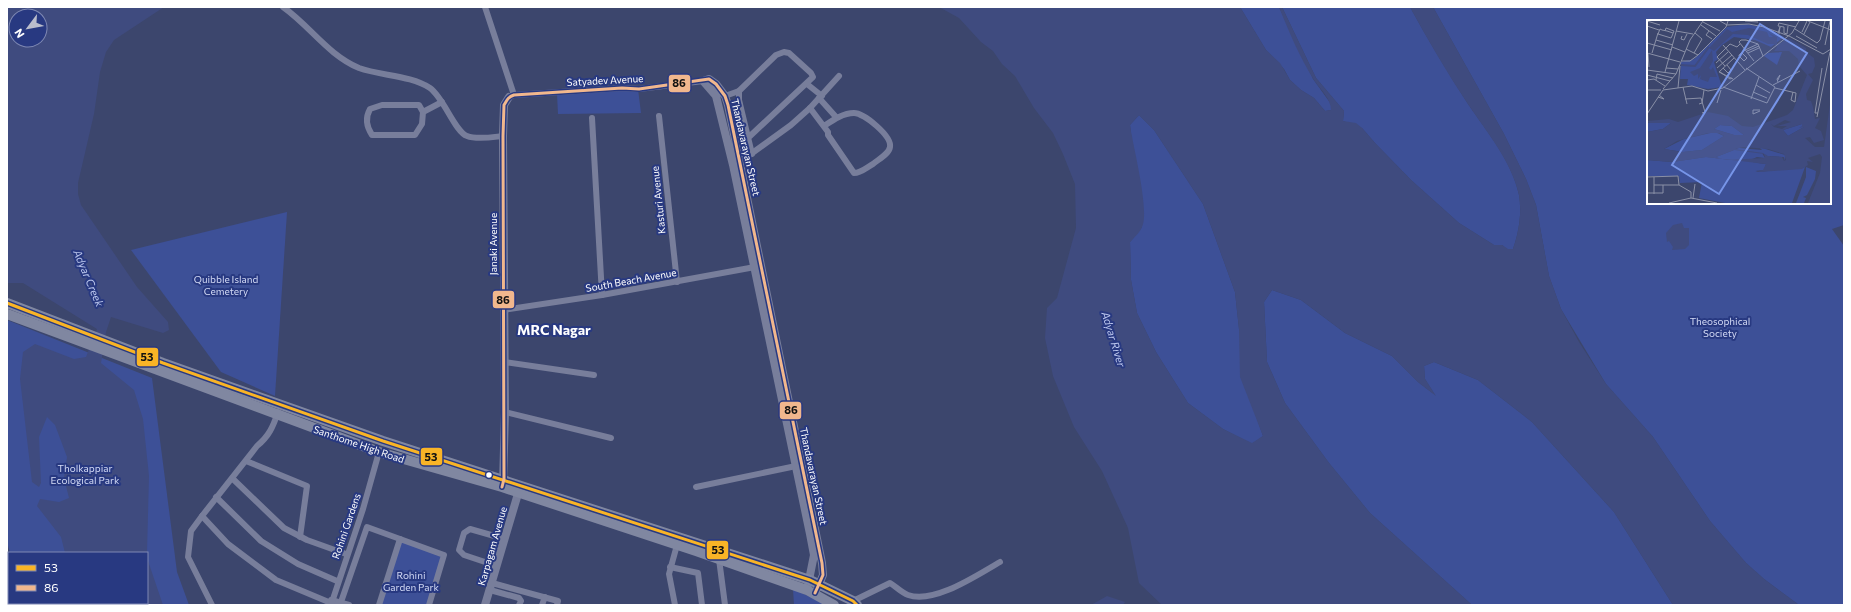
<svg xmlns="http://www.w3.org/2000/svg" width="1851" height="612" viewBox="0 0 1851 612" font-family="Commissioner,sans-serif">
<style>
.green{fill:#3d5097;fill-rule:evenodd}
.water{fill:#3f4b7f;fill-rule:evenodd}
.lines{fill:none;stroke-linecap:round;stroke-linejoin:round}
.minor{stroke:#787e9b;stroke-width:6}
.tertiary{stroke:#787e9b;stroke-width:8}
.primary{stroke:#8087a1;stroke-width:10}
.bus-1-casing{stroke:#283981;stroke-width:6}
.bus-2-casing{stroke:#283981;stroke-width:6}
.bus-1{stroke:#f9b426;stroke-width:3}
.bus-2{stroke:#f1b78d;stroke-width:3}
.bus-dot{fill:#fff;stroke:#283981;stroke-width:1.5}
.labels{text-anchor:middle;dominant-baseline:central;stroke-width:4;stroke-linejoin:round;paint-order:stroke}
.street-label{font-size:10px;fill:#fff;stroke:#283981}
.park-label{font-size:10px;fill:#d3daf5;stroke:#283981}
.water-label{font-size:11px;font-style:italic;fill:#bbc6ed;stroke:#283981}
.district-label{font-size:14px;font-weight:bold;fill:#fff;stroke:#283981}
.inset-river{fill:none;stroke:#3f4b7f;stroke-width:2}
.inset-road{fill:none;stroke:#8a90a7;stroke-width:1}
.view{fill:#7795e8;fill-opacity:0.15;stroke:#7795e8;stroke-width:2}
.inset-edge{fill:none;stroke:#fff;stroke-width:2}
.line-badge{stroke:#283981;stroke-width:1.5}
.pale-badge-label{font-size:11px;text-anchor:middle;font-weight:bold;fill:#111}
</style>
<rect width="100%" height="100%" fill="#3c466d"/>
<g class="green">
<polygon points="1240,7 1279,7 1313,79 1331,104 1331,110 1325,111 1314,98 1301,90 1290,80 1284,69 1266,50"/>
<path d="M1282 7H1410C1428 40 1448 73 1468 104 1487 132 1512 161 1519 195 1522 213 1519 232 1513 249L1508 250 1502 245H1494L1459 223 1411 180 1375 143 1362 128 1343 121 1344 111 1316 78Z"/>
<path d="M1433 7H1844V225L1832 229 1844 246V605H1799L1764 579 1746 563 1710 521 1653 437 1606 384 1561 309 1549 276 1536 205 1526 179 1504 134ZM1648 21H1830V203H1648Z"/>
<polygon points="638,89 641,113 558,114 557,94"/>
<polygon points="1139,115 1154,130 1203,204 1235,292 1239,329 1257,419 1263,436 1252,444 1223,429 1188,403 1156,352 1137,313 1131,280 1130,242 1142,227 1130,125"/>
<polygon points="287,212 275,396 221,372 131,250"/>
<polygon points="1272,290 1301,300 1345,333 1392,356 1418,382 1435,395 1425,379 1424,366 1434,362 1478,380 1532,422 1614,512 1673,605 1472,605 1370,513 1329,463 1285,403 1267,362 1264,302"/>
<polygon points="7,320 152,378 177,572 189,605 27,605 26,603 147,603 147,553 10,553 7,542"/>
<polygon points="401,540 443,557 428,605 377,605"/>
<polygon points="793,589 823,603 826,605 794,605"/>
</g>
<g class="water">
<path d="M7 7H164L114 40 106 52 100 72 94 114 78 183V194L81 205 137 287 168 322 169 330 163 333 111 317 106 332 101 363 134 390 143 419 149 476 147 553H65L61 537 37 506 40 499 59 502 69 498 64 478 67 457 55 425 47 417 39 437 41 483 39 487 32 482 20 379 23 352 35 344 74 359 86 357 97 329 23 283H7ZM16 16H40V40H16Z"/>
<path d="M939 7H1240L1266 50 1280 63 1290 80 1301 90 1314 98 1325 111 1331 110C1331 99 1320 89 1314 80 1300 58 1289 32 1279 7H1282L1316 78 1344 111 1343 121 1356 123 1362 128 1375 143 1411 180 1459 223 1494 245H1502L1508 249H1513C1519 232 1522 213 1519 195 1512 162 1486 131 1468 104 1447 73 1428 40 1410 7H1433L1504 134 1526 179 1536 205 1549 276 1561 309 1579 342 1606 384 1653 437 1710 521 1746 563 1764 579 1799 605H1673L1614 512 1532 422 1478 380 1434 362 1424 366 1425 379 1436 396 1418 382 1392 356 1345 333 1301 300 1272 290 1264 302 1267 362 1285 403 1329 463 1370 513 1472 605H1162L1139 583 1128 528 1102 471 1074 427 1053 376 1045 338 1047 308 1057 298 1076 228 1075 184 1063 154 1053 133 1034 108 1015 76 1002 64 993 51 981 42 959 18ZM1139 115 1154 130 1203 204 1235 292 1239 329 1240 377 1263 436 1252 443 1223 429 1188 403 1156 352 1137 313 1131 280 1130 242C1134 238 1140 232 1142 227 1150 210 1133 147 1130 125Z"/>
<polygon points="1682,223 1684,228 1689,228 1689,245 1685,249 1672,250 1673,247 1669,241 1667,242 1666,233 1673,225"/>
<polygon points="147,558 163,605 77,605 76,603 147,603"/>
<polygon points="1107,596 1125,602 1123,605 1091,605"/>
</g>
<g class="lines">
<g class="minor">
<path d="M283 7C310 26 328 55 359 68 381 76 410 75 430 88 444 98 455 132 467 136 477 140 493 137 503 136"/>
<polyline points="485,7 514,95"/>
<polyline points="807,84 822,96"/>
<polyline points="725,96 739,91"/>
<polyline points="509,97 514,95 622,88 639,89 703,81"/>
<polyline points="819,98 836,117"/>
<path d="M810 108 828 132V135L854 173C861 173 867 167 873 164 879 159 889 154 890 147 892 136 864 113 854 113 843 113 833 120 824 126"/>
<path d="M423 112 419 105H382L370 109C365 118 366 126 372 135H415L422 124 423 112 442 102"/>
<polyline points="659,116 677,282"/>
<polyline points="592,118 602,295"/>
<polyline points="749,137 813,77 811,73 789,53 784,52 776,55 739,91 739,100 752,154"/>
<polyline points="737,164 791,125 810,108 839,76"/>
<polyline points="503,310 602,295 755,267 757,265"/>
<polyline points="504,362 594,375"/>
<path d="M278 412C273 427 269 436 257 446L202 516 228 544 276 580 331 603"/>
<polyline points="505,412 611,438"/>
<polyline points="246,461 307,486 300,537"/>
<polyline points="233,479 284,528 307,540 346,554"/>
<polyline points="696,487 796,466"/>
<polyline points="216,497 261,541 298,564 337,581"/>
<polyline points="202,516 191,531 188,557 212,605"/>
<polyline points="719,559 725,605"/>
<polyline points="491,564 499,537"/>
<polyline points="497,566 464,555 459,550 464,533 470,529 505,539"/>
<polyline points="670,567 698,573 702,605"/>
<polyline points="492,583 558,601 557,605"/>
<polyline points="490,590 519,598 521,601 519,605"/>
<polyline points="331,600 349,605"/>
<path d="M853 601 890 583C895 586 902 593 908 595 935 604 977 575 1000 562"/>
<polyline points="341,602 367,527 400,539"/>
<polyline points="331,605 363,509 379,452"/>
<polyline points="379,605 400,539 444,555 429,605"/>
<polyline points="542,605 545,597"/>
<polyline points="675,605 669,574 677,545"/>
</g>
<g class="tertiary">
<polyline points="503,484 505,412 503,136 504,105 509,97"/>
<polyline points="7,572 9,578"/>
<polyline points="808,585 814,555 810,534 733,165 716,96 703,81 709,79 716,84 725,96 728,105 822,563 823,575 817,589"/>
<polyline points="17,603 18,605"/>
<polyline points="485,605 520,487"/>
</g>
<g class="primary">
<polyline points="7,303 163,363 383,441 810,580 853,601 857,605"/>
<polyline points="7,314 379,452 502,487 696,551 807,590 834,605"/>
</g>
<g class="bus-1-casing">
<polyline id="bus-1" points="7,303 163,363 383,441 810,580 853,601 857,605"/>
</g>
<g class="bus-2-casing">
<path id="bus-2" d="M502 487 504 479 503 136 504 105C507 100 508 97 514 95L622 88 639 89 709 79 716 84 725 96 728 105 822 563 823 575 815 593"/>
</g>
<use href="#bus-1" class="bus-1"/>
<use href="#bus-2" class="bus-2"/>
</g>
<circle class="bus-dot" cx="489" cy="475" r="3.5"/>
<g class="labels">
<g class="street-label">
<text transform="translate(605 80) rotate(-3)">Satyadev Avenue</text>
<text transform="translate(746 147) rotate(77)">Thandavarayan Street</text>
<text transform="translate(658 200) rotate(-96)">Kasturi Avenue</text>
<text transform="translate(493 244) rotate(-90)">Janaki Avenue</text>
<text transform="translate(631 280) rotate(-10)">South Beach Avenue</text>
<text transform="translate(359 444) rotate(19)">Santhome High Road</text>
<text transform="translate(814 476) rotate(78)">Thandavarayan Street</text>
<text transform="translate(346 526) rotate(-71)">Rohini Gardens</text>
<text transform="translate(492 546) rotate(-74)">Karpagam Avenue</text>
</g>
<g class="park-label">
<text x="226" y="279">Quibble Island<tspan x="226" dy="12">Cemetery</tspan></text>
<text x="1720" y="321">Theosophical<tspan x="1720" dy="12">Society</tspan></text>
<text x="85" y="468">Tholkappiar<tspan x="85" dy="12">Ecological Park</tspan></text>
<text x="411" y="575">Rohini<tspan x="411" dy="12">Garden Park</tspan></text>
</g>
<g class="water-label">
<text transform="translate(89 278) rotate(67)">Adyar Creek</text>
<text transform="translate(1114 339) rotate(73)">Adyar River</text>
</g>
<g class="district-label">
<text x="554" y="329">MRC Nagar</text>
</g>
</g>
<g transform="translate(1647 20)">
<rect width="184" height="184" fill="#3c466d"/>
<path d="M100 4 122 9 137 17 124 27 108 20 87 17 75 25 69 32 71 39 67 42 74 64 77 66 75 67 61 69 40 65 41 59H33L34 42 47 39 80 7ZM135 32 130 45 117 36 121 33ZM0 103 21 102 24 103 16 109 0 112ZM155 104 157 107 141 116 136 110ZM73 105 85 106 97 115H87L67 109ZM68 112 77 116 55 130 36 132 17 129 37 119ZM112 127 138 135V141L137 137 120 136 115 133 118 138 110 137 103 140 112 142 103 143 75 140 69 137 92 128 115 130ZM59 137 119 144 117 150 109 151 111 152 158 147 145 183H78L52 178 55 162 33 163 32 156H0V140L25 142ZM159 147 169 151 168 159 160 175 156 177 159 178 157 183H149L159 157Z" fill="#3d5097"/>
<path d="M102 8 120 12 122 17H126L122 13 130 17V25L142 18 159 28V32L167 38 168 46 165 53 161 54 166 60 159 74 160 80 164 81 166 87 168 99 173 98 168 108 174 111 177 120 167 123 163 117 158 118 168 127H177L184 77V183H161L173 153 175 137 173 134 161 138 166 142 160 141 161 145 155 149 113 152 108 151 116 150 119 144 59 137 25 142 0 140V112L16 109 24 103H2L0 101 22 99 31 102 61 92 81 96 95 106 106 107 140 95 146 90 160 55 152 46 151 39 142 31H127L130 27 127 24H121L101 15 86 14 67 31 62 28 80 9 85 12ZM138 100 144 102 130 106H140L135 109 127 107 124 104 127 106ZM155 104V106L152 108 157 107 141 116 136 110ZM73 105 85 106 97 115H87L67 109ZM61 113H72L77 116 55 130 36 132 17 129 30 121ZM96 127 121 129 137 134 139 140 137 141 135 137 121 136 116 133 88 129ZM87 130 117 134 118 138 79 140 69 137ZM65 30 66 41 62 48 64 50 66 47 70 57H63L61 62 53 59 54 55 51 59V54L47 56 43 52 53 48Z" fill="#3f4b7f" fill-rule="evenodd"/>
<path class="inset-river" d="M34 45 48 46 62 27"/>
<path class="inset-road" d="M0 1 13 5M73 1 80 5 102 4 117 7 142 16 176 34 184 29M98 1 111 2M161 1 184 10M56 2 73 11M54 5 69 16M0 6 12 10M141 6 140 14 137 13V7L131 6 132 3 149 7M148 9 170 23 173 20 178 1M18 11 19 8 27 11 25 16 24 18 11 14 13 9 15 10 20 11 26 13M29 11 46 14M62 11 59 15 65 19M155 12 160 1M131 13 133 7 132 14M157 14 163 2M35 16 34 19 37 20 40 14M149 16 170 28M9 20 26 25M0 23 25 30M76 25 98 50M178 25 183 1M25 27 38 32M39 29 51 35M98 30 111 24 116 36M100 31 112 26M0 33 33 42M1 33 2 47M5 33 11 13M47 33 55 19 48 13M95 33 100 38 97 41 92 36V35L98 30M101 33 112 28M35 41H43L51 35 79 7 81 1M107 41 92 22 94 20H99L111 24M69 43 81 32M78 46 70 37 83 24 90 27 93 24M19 48 31 49M70 48 85 35M76 48 81 53 84 50 80 45M99 48 128 67 120 83M0 50 29 54M18 52 32 1M73 52 83 59 85 58M0 55 23 61M86 59 72 52 87 38M0 60 7 59 18 66M9 60 10 54 26 58M131 62 130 59 133 55 131 60M109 65 123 73M126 65 153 51M36 67 40 84M76 67 120 83M31 68 33 46M128 68 149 73 148 82 144 80 146 72M16 69 29 54 43 20 56 1M0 70H14M106 72 120 78M11 77 17 79 12 75M54 78 58 92 55 93M38 79 54 78M104 79 112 57M70 83 74 70M52 84 55 83 57 70M113 90H106V94L113 91M171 93H168L175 48M0 94 16 70 45 66 61 71 76 68 145 13 152 1M170 97 183 32M0 157 31 156 32 165M7 157V174M7 165H32M32 165 44 172V178M0 173H16V165M46 178 48 164M22 183 44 178 70 183"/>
<path class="view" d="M113 4 160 33 72 174 25 145Z"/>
<rect width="184" height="184" class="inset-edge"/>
</g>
<g class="line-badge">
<rect x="668" y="74" width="23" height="19" rx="4" fill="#f1b78d"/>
<rect x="492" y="290" width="23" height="19" rx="4" fill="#f1b78d"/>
<rect x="136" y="347" width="23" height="20" rx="4" fill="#f9b426"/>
<rect x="779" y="401" width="23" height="19" rx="4" fill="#f1b78d"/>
<rect x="420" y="447" width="23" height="19" rx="4" fill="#f9b426"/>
<rect x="706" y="540" width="23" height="20" rx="4" fill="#f9b426"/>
</g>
<g class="pale-badge-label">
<text x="679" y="87">86</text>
<text x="503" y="304">86</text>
<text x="147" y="361">53</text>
<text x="791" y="414">86</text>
<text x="431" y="461">53</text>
<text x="718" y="554">53</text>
</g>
<rect width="1851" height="612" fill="none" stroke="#ffffff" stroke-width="16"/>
<rect x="8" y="552" width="140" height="52" fill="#283981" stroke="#7e88b3"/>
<rect x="16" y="565" width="20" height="6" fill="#f9b426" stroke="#7e88b3"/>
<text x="44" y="572" font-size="12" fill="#ffffff">53</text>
<rect x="16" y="585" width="20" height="6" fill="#f1b78d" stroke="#7e88b3"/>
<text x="44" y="592" font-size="12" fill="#ffffff">86</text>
<g transform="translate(28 28) rotate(238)"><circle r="19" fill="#283981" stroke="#7e88b3"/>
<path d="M0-3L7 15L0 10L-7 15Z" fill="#bbbecc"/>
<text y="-6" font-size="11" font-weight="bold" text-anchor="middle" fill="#ffffff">N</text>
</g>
</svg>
